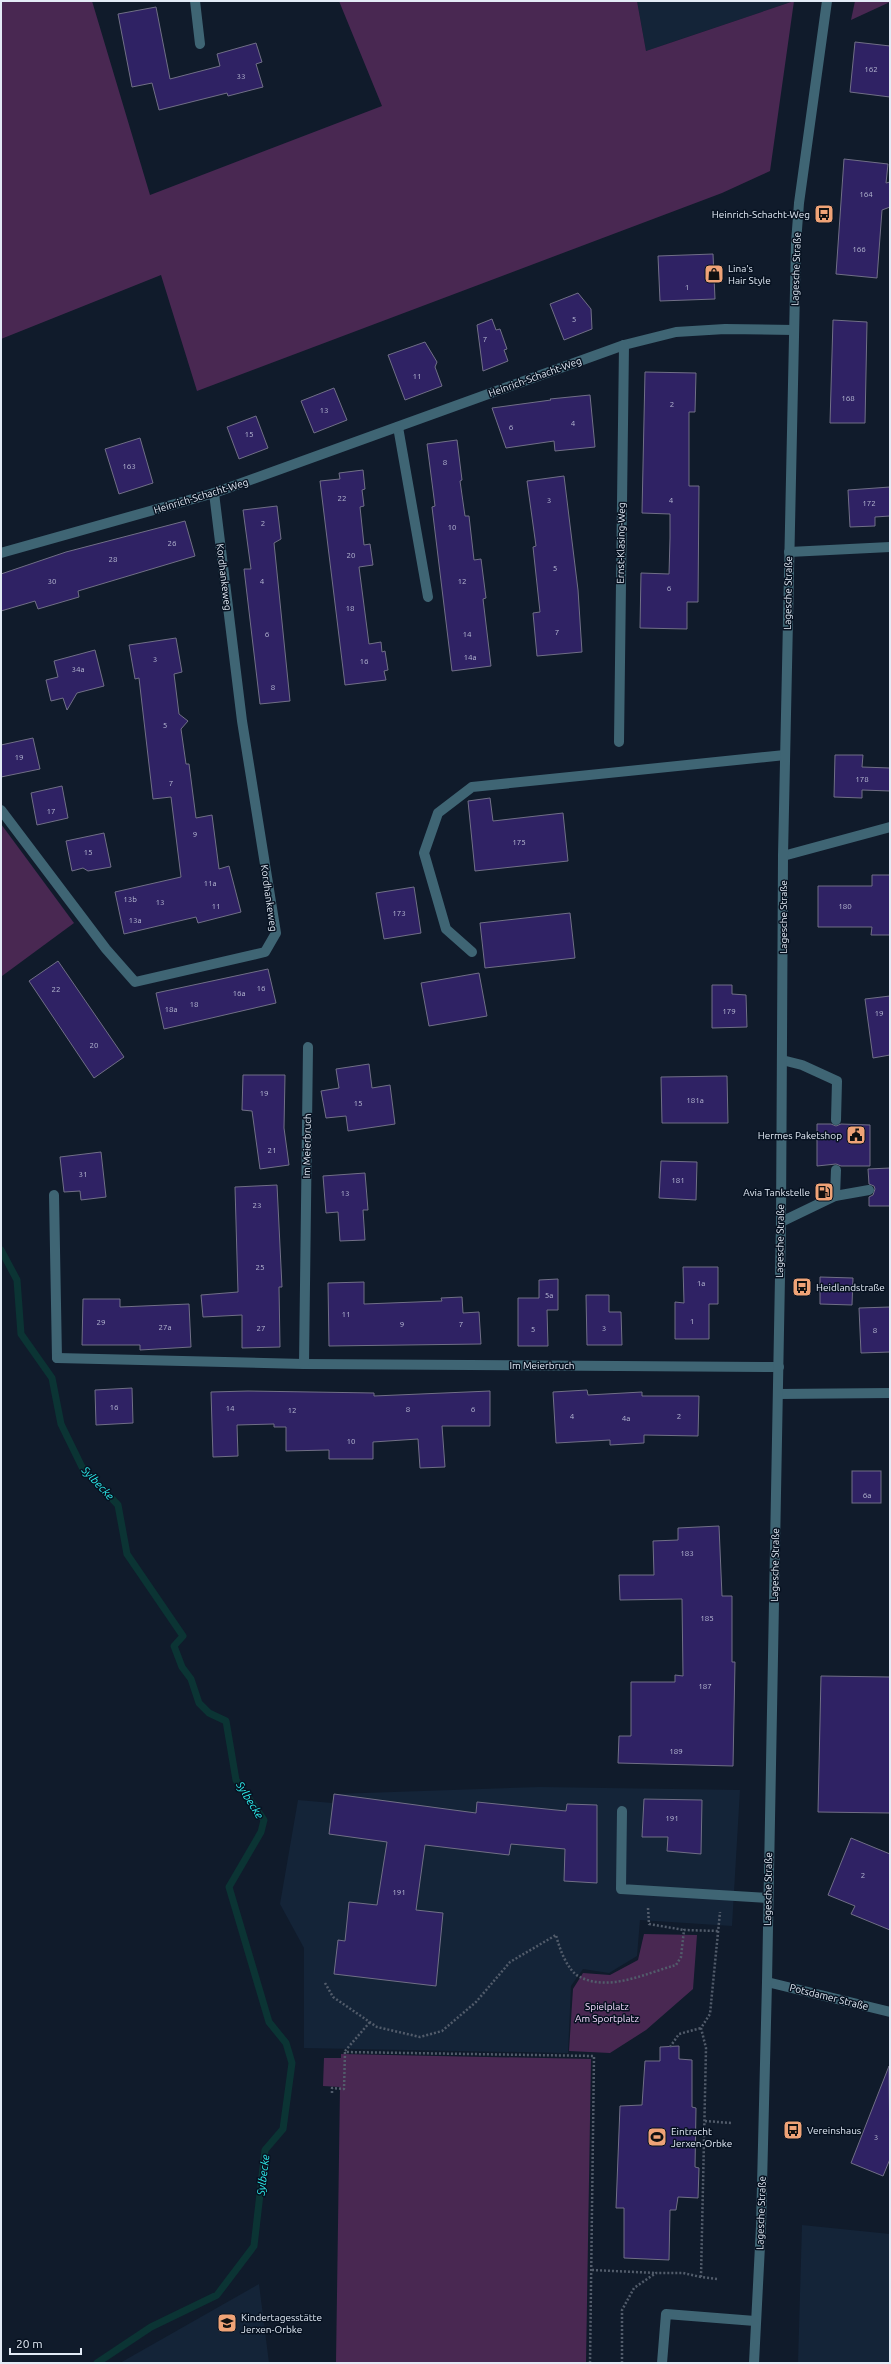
<svg xmlns="http://www.w3.org/2000/svg" width="891" height="2364" viewBox="0 0 891 2364" font-family="Ubuntu,sans-serif">
<style>
.built{fill:#142438}
.green{fill:#492852}
.lines{fill:none;stroke-linecap:round;stroke-linejoin:round}
.stream{stroke:#0b3434;stroke-width:7}
.building{fill:#2f2264;stroke:#706f86}
.path{stroke:#525c6b;stroke-width:2.5;stroke-dasharray:2 2;stroke-linecap:butt}
.service{stroke:#3f6574;stroke-width:10}
.minor{stroke:#3f6574;stroke-width:10}
.tertiary{stroke:#3f6574;stroke-width:10}
.labels{text-anchor:middle;dominant-baseline:central;stroke-width:3;stroke-linejoin:round;paint-order:stroke}
.number-label{font-size:8px;fill:#b6b9d2}
.poi-label{font-size:10px;fill:#e3ebf6;stroke:#071221;text-anchor:start}
.street-label{font-size:10px;fill:#e3ebf6;stroke:#071221}
.park-label{font-size:10px;fill:#f4d9fd;stroke:#071221}
.water-label{font-size:11px;font-style:italic;fill:#2dedec;stroke:#071221}
</style>
<rect width="100%" height="100%" fill="#101b2b"/>
<g class="built">
<polygon points="637,1 794,1 646,51"/>
<polygon points="540,1787 740,1790 732,1926 640,1920 637,1956 609,1973 583,1969 571,1986 568,2053 304,2048 304,1948 280,1904 298,1800 332,1803 335,1794"/>
<polygon points="802,2225 890,2234 890,2363 798,2363"/>
<polygon points="259,2284 269,2363 120,2363"/>
</g>
<g class="green">
<polygon points="1,1 92,1 150,195 382,106 339,1 637,1 646,51 794,1 770,171 722,193 197,391 161,275 1,339"/>
<polygon points="855,1 890,1 890,2 851,20"/>
<polygon points="1,824 74,923 2,976 1,975"/>
<polygon points="644,1934 697,1935 693,1989 646,2030 610,2053 569,2051 573,1989 583,1973 610,1975 638,1960"/>
<polygon points="341,2054 591,2059 586,2363 336,2363 340,2087 323,2086 324,2058 341,2058"/>
</g>
<g class="lines">
<polyline class="stream" points="1,1250 17,1280 21,1334 52,1378 61,1424 82,1467 118,1505 127,1554 183,1636 174,1646 182,1667 191,1679 199,1703 209,1713 226,1721 236,1780 264,1820 261,1832 229,1887 269,2022 286,2043 292,2063 283,2129 265,2150 254,2246 217,2295 151,2327 97,2363"/>
</g>
<g class="building">
<polygon points="156,7 170,79 220,66 217,54 256,43 262,62 256,64 263,87 228,96 227,93 159,110 152,83 132,87 118,14"/>
<polygon points="855,42 890,46 890,97 850,92"/>
<polygon points="844,159 888,164 886,183 890,182 890,207 882,210 877,278 836,274"/>
<polygon points="713,254 715,299 660,301 658,256"/>
<polygon points="578,293 591,309 592,329 564,340 550,304"/>
<polygon points="492,319 496,330 500,329 507,349 504,350 508,361 483,371 477,325"/>
<polygon points="833,320 867,322 865,423 830,423"/>
<polygon points="425,342 437,362 435,367 442,386 405,400 388,355"/>
<polygon points="645,372 696,373 695,412 689,412 689,486 699,486 698,602 687,602 687,629 640,628 641,573 669,574 670,538 670,514 642,513"/>
<polygon points="334,388 347,420 314,433 301,401"/>
<polygon points="590,395 595,447 555,451 554,441 506,448 492,408 551,400 550,399"/>
<polygon points="256,416 268,448 239,459 227,427"/>
<polygon points="140,438 153,483 119,494 105,449"/>
<polygon points="457,440 462,480 460,481 465,516 469,516 474,560 481,559 486,598 483,599 491,666 452,671 432,507 435,506 427,444"/>
<polygon points="363,470 365,489 362,490 364,506 360,507 364,545 370,544 373,565 359,567 369,644 381,642 382,652 385,651 388,670 384,671 386,680 345,685 320,481 340,479 339,473"/>
<polygon points="564,476 578,590 582,652 537,656 533,613 540,612 533,547 536,546 527,481"/>
<polygon points="890,487 890,516 875,517 875,526 850,527 848,490"/>
<polygon points="277,506 281,539 274,543 290,701 260,704 244,569 251,569 243,510"/>
<polygon points="185,521 195,556 78,591 79,597 38,609 35,601 1,611 1,574 66,552"/>
<polygon points="176,638 182,672 174,674 179,714 188,721 181,729 186,764 189,764 196,818 212,815 219,869 229,866 241,912 198,923 196,917 124,934 115,892 181,877 171,797 153,799 139,678 135,679 129,645"/>
<polygon points="95,650 104,686 77,693 67,710 63,698 51,701 46,680 58,677 54,661"/>
<polygon points="33,738 40,769 1,777 1,745"/>
<polygon points="835,755 863,755 862,767 890,768 890,791 862,790 862,798 834,797"/>
<polygon points="62,786 68,818 37,825 31,793"/>
<polygon points="490,798 493,821 563,813 568,861 475,871 468,801"/>
<polygon points="104,833 111,867 88,871 83,868 72,871 66,841"/>
<polygon points="872,875 890,875 890,935 871,935 872,927 818,927 818,886 872,886"/>
<polygon points="414,887 421,933 384,939 376,893"/>
<polygon points="570,913 575,958 485,968 480,923"/>
<polygon points="58,961 124,1057 94,1078 29,981"/>
<polygon points="268,969 276,1003 164,1029 156,993"/>
<polygon points="479,973 487,1016 429,1026 421,983"/>
<polygon points="712,985 732,985 732,994 746,995 747,1027 712,1028"/>
<polygon points="890,996 890,1055 873,1058 865,999"/>
<polygon points="369,1064 372,1088 390,1085 395,1124 348,1131 346,1116 326,1118 321,1091 339,1088 336,1069"/>
<polygon points="243,1075 285,1075 284,1128 289,1165 260,1169 252,1111 242,1110"/>
<polygon points="727,1076 728,1123 662,1123 661,1077"/>
<polygon points="817,1124 831,1124 836,1126 841,1124 870,1125 870,1166 841,1166 836,1164 817,1166"/>
<polygon points="101,1152 106,1197 81,1200 80,1191 64,1192 60,1157"/>
<polygon points="661,1161 697,1162 696,1200 659,1198"/>
<polygon points="890,1168 890,1206 869,1206 869,1197 873,1195 875,1189 874,1186 869,1184 868,1169"/>
<polygon points="365,1173 368,1210 363,1210 365,1240 340,1241 338,1212 326,1213 323,1176"/>
<polygon points="277,1185 282,1287 279,1287 280,1347 242,1348 242,1315 203,1317 201,1295 238,1292 235,1187"/>
<polygon points="683,1267 718,1267 718,1304 709,1304 709,1339 675,1339 675,1302 684,1303"/>
<polygon points="820,1277 853,1278 852,1305 820,1304"/>
<polygon points="558,1279 558,1310 547,1310 548,1346 518,1346 518,1298 539,1298 539,1280"/>
<polygon points="364,1282 364,1304 442,1301 441,1298 462,1297 463,1313 479,1312 481,1344 329,1346 328,1283"/>
<polygon points="586,1295 609,1295 609,1312 621,1312 622,1345 587,1345"/>
<polygon points="83,1299 120,1299 120,1307 189,1304 191,1347 140,1350 140,1345 82,1345"/>
<polygon points="890,1307 890,1352 861,1353 859,1308"/>
<polygon points="132,1388 133,1423 96,1425 95,1390"/>
<polygon points="587,1390 588,1395 642,1392 642,1396 699,1396 698,1436 644,1435 644,1443 610,1445 610,1440 556,1443 553,1392"/>
<polygon points="248,1391 374,1393 374,1396 490,1391 490,1426 442,1426 445,1467 420,1468 418,1439 373,1442 373,1459 329,1459 329,1450 286,1451 286,1427 274,1427 274,1424 237,1425 238,1456 213,1457 211,1392"/>
<rect x="852" y="1471" width="29" height="32"/>
<polygon points="719,1526 722,1596 732,1596 732,1662 735,1662 733,1766 618,1763 619,1736 631,1736 631,1682 675,1682 675,1675 683,1676 682,1599 620,1600 619,1575 654,1575 653,1541 678,1540 678,1528"/>
<polygon points="821,1676 890,1677 890,1813 818,1812"/>
<polygon points="334,1794 476,1813 477,1802 566,1811 567,1804 597,1805 597,1883 564,1881 565,1849 511,1844 509,1855 425,1845 416,1910 443,1913 436,1986 334,1974 338,1940 345,1941 349,1902 377,1905 387,1842 329,1834"/>
<polygon points="644,1799 702,1800 701,1854 667,1851 668,1837 642,1837"/>
<polygon points="851,1838 890,1854 890,1930 851,1914 855,1906 828,1895"/>
<polygon points="679,2046 679,2059 692,2060 692,2107 696,2108 695,2167 699,2168 698,2198 678,2197 676,2210 670,2210 669,2260 624,2258 624,2208 616,2208 620,2106 642,2105 645,2061 660,2061 660,2047"/>
<polygon points="889,2066 890,2159 883,2176 851,2163"/>
</g>
<g class="lines">
<g class="path">
<polyline points="648,1908 649,1924 684,1930"/>
<path d="M325 1983 333 1997 377 2027 420 2037 442 2031 476 2002 510 1962 556 1935C559 1947 567 1971 580 1977 609 1992 647 1973 676 1965L681 1957 684 1930 718 1931"/>
<polyline points="670,2047 679,2034 701,2028"/>
<polyline points="345,2051 370,2022"/>
<polyline points="332,2093 332,2088 344,2089 345,2052 594,2056 590,2363"/>
<polyline points="705,2121 731,2123"/>
<polyline points="592,2270 656,2273"/>
<polyline points="717,2279 701,2277 706,2048 701,2028 710,2014 720,1912"/>
<polyline points="622,2363 622,2310 634,2288 656,2273 683,2273 701,2277"/>
</g>
<g class="service">
<polyline points="195,1 200,44"/>
<polyline points="789,552 890,547"/>
<polyline points="472,952 446,929 424,853 438,813 472,787 785,755"/>
<polyline points="782,1060 802,1065 837,1081 836,1120"/>
<polyline points="54,1195 57,1358"/>
<polyline points="835,1196 869,1190"/>
<polyline points="781,1222 835,1196 836,1170"/>
<polyline points="622,1811 621,1889 768,1898"/>
<polyline points="662,2363 666,2314 755,2321"/>
</g>
<g class="minor">
<polyline points="398,427 428,597"/>
<polyline points="1,553 214,493 624,345 676,332 725,329 794,330"/>
<polyline points="619,742 624,345"/>
<polyline points="1,810 106,949 135,982 265,952 276,933 242,721 214,493"/>
<polyline points="783,856 890,827"/>
<polyline points="57,1358 304,1364 779,1367"/>
<polyline points="304,1364 308,1047"/>
<polyline points="778,1394 890,1393"/>
<polyline points="767,1982 890,2012"/>
</g>
<polyline class="tertiary" points="754,2363 761,2226 767,1982 781,1222 783,856 796,243 799,203 827,1"/>
</g>
<defs>
<g id="bus-square" transform="scale(1)"><rect x="-9" y="-9" width="18" height="18" rx="4" fill="#efa377" stroke="#071221"/><path d="M-5-6H5V4H4V6H2V4H-2V6H-4V4H-5ZM-3.5-4V0h7V-4ZM-3.5 1.2v1.5H-2V1.2ZM2 1.2v1.5H3.5V1.2Z" fill="#111"/></g>
<g id="shop-square" transform="scale(1)"><rect x="-9" y="-9" width="18" height="18" rx="4" fill="#efa377" stroke="#071221"/><path d="M-5-2.5h2.3a2.7 3.5 0 0 1 5.4 0H5L5.5 6h-11ZM-1.5-2.5h3a1.5 2.3 0 0 0-3 0Z" fill="#111"/></g>
<g id="civic-square" transform="scale(1)"><rect x="-9" y="-9" width="18" height="18" rx="4" fill="#efa377" stroke="#071221"/><path d="M-.6-6.5H3V-4.5H.6V-3L4-1V1h2V6H-6V1h2V-1L-.6-3ZM-1.2 2.5V6h2.4V2.5Z" fill="#111"/></g>
<g id="fuel-square" transform="scale(1)"><rect x="-9" y="-9" width="18" height="18" rx="4" fill="#efa377" stroke="#071221"/><path d="M-5.5-6h7V0h2V4h1.3V-2.5L3-4.5l.8-.8L6-3V5H2.5V1h-1V6h-7ZM-4.2-4.7v3.2H.2V-4.7Z" fill="#111"/></g>
<g id="stadium-square" transform="scale(1)"><rect x="-9" y="-9" width="18" height="18" rx="4" fill="#efa377" stroke="#071221"/><path d="M0-5a6.5 5 0 1 0 0 10a6.5 5 0 1 0 0-10ZM-3.5-1.8h7v3.6h-7Z" fill="#111"/></g>
<g id="school-square" transform="scale(1)"><rect x="-9" y="-9" width="18" height="18" rx="4" fill="#efa377" stroke="#071221"/><path d="M0-5L7-2L0 1L-7-2ZM-4 1L0 2.5L4 1V4Q0 6-4 4Z" fill="#111"/></g>
</defs>
<g fill-rule="evenodd">
<use href="#bus-square" x="824" y="214"/>
<use href="#shop-square" x="714" y="274"/>
<use href="#civic-square" x="856" y="1135"/>
<use href="#fuel-square" x="824" y="1192"/>
<use href="#bus-square" x="802" y="1287"/>
<use href="#bus-square" x="793" y="2130"/>
<use href="#stadium-square" x="657" y="2137"/>
<use href="#school-square" x="227" y="2323"/>
</g>
<g class="labels">
<g class="number-label">
<text x="871" y="69">162</text>
<text x="241" y="76">33</text>
<text x="866" y="194">164</text>
<text x="859" y="249">166</text>
<text x="687" y="287">1</text>
<text x="574" y="319">5</text>
<text x="485" y="339">7</text>
<text x="417" y="376">11</text>
<text x="848" y="398">168</text>
<text x="672" y="404">2</text>
<text x="324" y="410">13</text>
<text x="573" y="423">4</text>
<text x="511" y="427">6</text>
<text x="249" y="434">15</text>
<text x="445" y="462">8</text>
<text x="129" y="466">163</text>
<text x="342" y="498">22</text>
<text x="549" y="500">3</text>
<text x="671" y="500">4</text>
<text x="869" y="503">172</text>
<text x="263" y="523">2</text>
<text x="452" y="527">10</text>
<text x="172" y="543">26</text>
<text x="351" y="555">20</text>
<text x="113" y="559">28</text>
<text x="555" y="568">5</text>
<text x="52" y="581">30</text>
<text x="262" y="581">4</text>
<text x="462" y="581">12</text>
<text x="669" y="588">6</text>
<text x="350" y="608">18</text>
<text x="557" y="632">7</text>
<text x="267" y="634">6</text>
<text x="467" y="634">14</text>
<text x="470" y="657">14a</text>
<text x="155" y="659">3</text>
<text x="364" y="661">16</text>
<text x="78" y="669">34a</text>
<text x="273" y="687">8</text>
<text x="165" y="725">5</text>
<text x="19" y="757">19</text>
<text x="862" y="779">178</text>
<text x="171" y="783">7</text>
<text x="51" y="811">17</text>
<text x="195" y="834">9</text>
<text x="519" y="842">175</text>
<text x="88" y="852">15</text>
<text x="210" y="883">11a</text>
<text x="130" y="899">13b</text>
<text x="160" y="902">13</text>
<text x="216" y="906">11</text>
<text x="845" y="906">180</text>
<text x="399" y="913">173</text>
<text x="135" y="920">13a</text>
<text x="261" y="988">16</text>
<text x="56" y="989">22</text>
<text x="239" y="993">16a</text>
<text x="194" y="1004">18</text>
<text x="171" y="1009">18a</text>
<text x="729" y="1011">179</text>
<text x="879" y="1013">19</text>
<text x="94" y="1045">20</text>
<text x="264" y="1093">19</text>
<text x="695" y="1100">181a</text>
<text x="358" y="1103">15</text>
<text x="272" y="1150">21</text>
<text x="83" y="1174">31</text>
<text x="678" y="1180">181</text>
<text x="345" y="1193">13</text>
<text x="257" y="1205">23</text>
<text x="260" y="1267">25</text>
<text x="701" y="1283">1a</text>
<text x="549" y="1295">5a</text>
<text x="346" y="1314">11</text>
<text x="692" y="1321">1</text>
<text x="101" y="1322">29</text>
<text x="402" y="1324">9</text>
<text x="461" y="1324">7</text>
<text x="165" y="1327">27a</text>
<text x="261" y="1328">27</text>
<text x="604" y="1328">3</text>
<text x="533" y="1329">5</text>
<text x="875" y="1330">8</text>
<text x="114" y="1407">16</text>
<text x="230" y="1408">14</text>
<text x="408" y="1409">8</text>
<text x="473" y="1409">6</text>
<text x="292" y="1410">12</text>
<text x="572" y="1416">4</text>
<text x="679" y="1416">2</text>
<text x="626" y="1418">4a</text>
<text x="351" y="1441">10</text>
<text x="867" y="1495">6a</text>
<text x="687" y="1553">183</text>
<text x="707" y="1618">185</text>
<text x="705" y="1686">187</text>
<text x="676" y="1751">189</text>
<text x="672" y="1818">191</text>
<text x="863" y="1875">2</text>
<text x="399" y="1892">191</text>
<text x="876" y="2137">3</text>
</g>
<g class="poi-label">
<text x="810" y="214" text-anchor="end">Heinrich-Schacht-Weg</text>
<text x="728" y="268">Lina's<tspan x="728" dy="12">Hair Style</tspan></text>
<text x="842" y="1135" text-anchor="end">Hermes Paketshop</text>
<text x="810" y="1192" text-anchor="end">Avia Tankstelle</text>
<text x="816" y="1287">Heidlandstraße</text>
<text x="807" y="2130">Vereinshaus</text>
<text x="671" y="2131">Eintracht<tspan x="671" dy="12">Jerxen-Orbke</tspan></text>
<text x="241" y="2317">Kindertagesstätte<tspan x="241" dy="12">Jerxen-Orbke</tspan></text>
</g>
<g class="street-label">
<text transform="translate(796 269) rotate(-88)">Lagesche Straße</text>
<text transform="translate(535 377) rotate(-20)">Heinrich-Schacht-Weg</text>
<text transform="translate(201 496) rotate(-17)">Heinrich-Schacht-Weg</text>
<text transform="translate(621 543) rotate(-89)">Ernst-Klasing-Weg</text>
<text transform="translate(224 577) rotate(83)">Kordhankeweg</text>
<text transform="translate(788 593) rotate(-89)">Lagesche Straße</text>
<text transform="translate(269 898) rotate(82)">Kordhankeweg</text>
<text transform="translate(783 917) rotate(-90)">Lagesche Straße</text>
<text transform="translate(307 1146) rotate(-89)">Im Meierbruch</text>
<text transform="translate(780 1241) rotate(-89)">Lagesche Straße</text>
<text x="542" y="1365">Im Meierbruch</text>
<text transform="translate(775 1565) rotate(-89)">Lagesche Straße</text>
<text transform="translate(768 1889) rotate(-89)">Lagesche Straße</text>
<text transform="translate(829 1997) rotate(14)">Potsdamer Straße</text>
<text transform="translate(761 2213) rotate(-88)">Lagesche Straße</text>
</g>
<g class="park-label">
<text x="607" y="2006">Spielplatz<tspan x="607" dy="12">Am Sportplatz</tspan></text>
</g>
<g class="water-label">
<text transform="translate(98 1483) rotate(47)">Sylbecke</text>
<text transform="translate(250 1800) rotate(58)">Sylbecke</text>
<text transform="translate(263 2175) rotate(-83)">Sylbecke</text>
</g>
</g>
<rect width="891" height="2364" fill="none" stroke="#e3ebf6" stroke-width="4"/>
<path d="M10 2348v6h71v-6" fill="none" stroke="#e3ebf6" stroke-width="2"/>
<text x="16" y="2348" font-size="12" fill="#e3ebf6" stroke="#071221" stroke-width="3" paint-order="stroke">20 m</text>
</svg>
